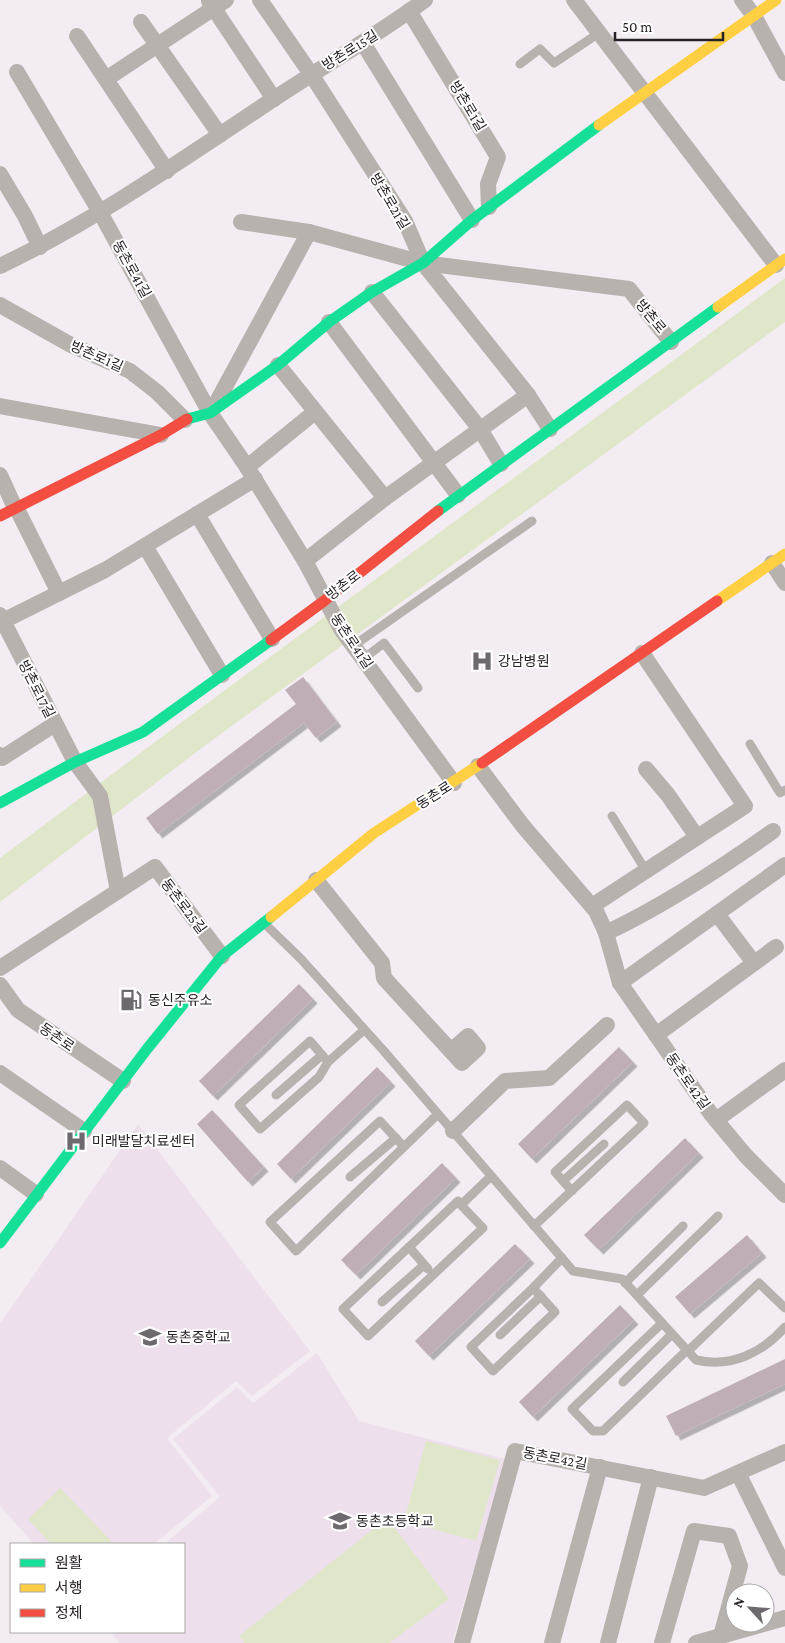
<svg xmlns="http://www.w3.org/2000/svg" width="785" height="1643" viewBox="0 0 785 1643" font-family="'Crimson Pro','Noto Sans KR',serif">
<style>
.built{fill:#ede0ec}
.green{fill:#e0e6ca}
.building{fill:#bfaeb8;filter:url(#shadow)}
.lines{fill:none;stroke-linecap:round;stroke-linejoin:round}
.lane{stroke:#b8b2ae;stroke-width:9}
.street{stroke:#b8b2ae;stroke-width:16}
.fast{stroke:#16e098;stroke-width:11}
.slow{stroke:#ffcf43;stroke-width:11}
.jam{stroke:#f24e42;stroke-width:11}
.labels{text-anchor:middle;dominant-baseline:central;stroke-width:4;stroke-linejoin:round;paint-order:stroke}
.street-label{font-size:14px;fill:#272226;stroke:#fff}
.poi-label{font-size:14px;fill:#272226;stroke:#fff;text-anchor:start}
</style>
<defs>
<filter id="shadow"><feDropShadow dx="4.5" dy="4.5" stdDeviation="0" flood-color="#0004"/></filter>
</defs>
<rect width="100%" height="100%" fill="#f3edf3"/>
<g class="built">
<polygon points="138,1124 310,1351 252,1396 236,1381 167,1438 212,1496 154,1544 34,1544 0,1506 0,1324"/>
<polygon points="317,1353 359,1421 506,1459 452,1643 120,1643 110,1632 184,1632 184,1544 164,1544 220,1497 173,1439 237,1387 253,1403"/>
</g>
<g class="green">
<path d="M785 278V322L203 747 0 902V858C260 662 524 472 785 278Z"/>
<polygon points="426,1441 500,1460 476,1541 404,1521"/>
<polygon points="60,1488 111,1541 108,1544 51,1544 28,1519"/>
<polygon points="387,1518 449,1599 389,1643 245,1643 239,1636"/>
</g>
<g class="building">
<polygon points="303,677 337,722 316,738 304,723 158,834 146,818 296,704 285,690"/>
<polygon points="299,984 313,999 213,1096 199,1081"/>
<polygon points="619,1047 633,1062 532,1159 518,1144"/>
<polygon points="377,1067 391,1082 291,1179 277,1164"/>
<polygon points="212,1110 264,1167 248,1182 197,1124"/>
<polygon points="685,1138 699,1153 599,1250 584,1235"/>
<polygon points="442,1163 456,1178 356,1275 341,1260"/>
<polygon points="747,1235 762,1253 690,1314 675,1297"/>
<polygon points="515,1244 530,1259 429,1356 415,1341"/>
<polygon points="620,1305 634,1320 533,1417 519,1402"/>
<polygon points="785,1359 785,1384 676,1436 666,1416"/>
</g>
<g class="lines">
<g class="lane">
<polyline points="520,64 540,49 554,63 599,33"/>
<polyline points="353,646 532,521"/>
<polyline points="363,659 384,643 418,688"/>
<polyline points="750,744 780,793 785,790"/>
<polyline points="612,816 646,871"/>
<path d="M263 922 301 959 383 1050 573 1271 622 1279 696 1360C731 1368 762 1353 785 1327"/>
<polyline points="328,1062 310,1041 239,1105 260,1129 319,1077 328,1062 364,1030"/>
<polyline points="276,1095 322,1055"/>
<polyline points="403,1146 380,1121 270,1222 296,1251 438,1114"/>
<polyline points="350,1177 396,1138"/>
<polyline points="563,1181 604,1144"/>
<polyline points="461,1205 458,1201 343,1309 368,1336 483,1228 461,1205 490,1177"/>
<polyline points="534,1226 644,1123 627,1105 555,1172 572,1191"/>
<polyline points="409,1247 428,1269"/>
<polyline points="625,1283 683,1226"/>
<polyline points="533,1288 471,1347 493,1371 555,1312 533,1288 562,1258"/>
<polyline points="637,1295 718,1216"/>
<polyline points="382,1302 424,1265"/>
<polyline points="662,1323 572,1409 593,1431 603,1431 687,1350"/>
<polyline points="500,1335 541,1296"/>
<polyline points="688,1351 759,1283 785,1308"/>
<polyline points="623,1382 672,1334"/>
</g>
<g class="street">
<polyline points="260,0 311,74 405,221 423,263 528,395 550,429"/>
<polyline points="574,0 776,265"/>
<polyline points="742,0 754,16 785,73"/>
<polyline points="209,1 274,99"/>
<polyline points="409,11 498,157 488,184 489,207"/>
<polyline points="141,22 220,135"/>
<polyline points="77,36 167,171"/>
<polyline points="363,43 472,220"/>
<polyline points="17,72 100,212 210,413 247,467 305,561 341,629 454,783"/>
<polyline points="106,79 226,0"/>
<polyline points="0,174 25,216 40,247"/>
<polyline points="241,222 309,232 423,263 629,289 671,342"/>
<path d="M0 266C94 221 179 162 266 104 319 69 374 37 425 0"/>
<polyline points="372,292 480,429 501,464"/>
<polyline points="0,305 71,345 130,371 157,392 185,420"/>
<polyline points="329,322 458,495"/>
<polyline points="278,365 385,498"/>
<polyline points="0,406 161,435"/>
<polyline points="213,409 309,232"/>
<polyline points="247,467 315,412"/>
<polyline points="0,475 15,508"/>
<polyline points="16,507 59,593"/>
<polyline points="197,514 272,639"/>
<polyline points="145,546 222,675"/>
<polyline points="305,561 385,498 528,395"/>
<polyline points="772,563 785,583"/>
<polyline points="0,615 75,762 100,796 118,891"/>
<polyline points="3,621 105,570 255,479"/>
<polyline points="0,755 2,758 55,724"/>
<polyline points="478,766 523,826 596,911 606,933 620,983 711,1114 746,1156 785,1195"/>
<polyline points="646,769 668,795 697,837"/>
<polyline points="316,880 382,963 384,978 451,1051 468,1036 478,1048 462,1063 451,1051"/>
<polyline points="592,906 745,806 642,653"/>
<polyline points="717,914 754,963"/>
<path d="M606 933C665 905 720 869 773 831"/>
<polyline points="0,968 155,867 222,956"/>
<polyline points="620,983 785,865"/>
<polyline points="0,985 18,1010 123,1081"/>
<polyline points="656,1035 776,947"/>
<polyline points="0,1073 84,1131"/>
<polyline points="716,1120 785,1070"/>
<polyline points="453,1131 505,1081 549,1078 607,1025"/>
<polyline points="0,1168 36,1194"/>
<polyline points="738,1473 785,1568"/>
<polyline points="462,1643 515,1451 704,1488 785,1452"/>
<polyline points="552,1643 600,1467"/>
<polyline points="608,1643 651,1477"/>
<polyline points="662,1643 694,1531 729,1536 740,1566 721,1636"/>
<polyline points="696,1643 785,1618"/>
</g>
<g class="fast">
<polyline points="187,419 210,413 278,365 329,322 372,292 423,263 472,220 599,125"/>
<polyline points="438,511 718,307"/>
<polyline points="0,803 75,762 143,732 271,640"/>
<polyline points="0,1243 147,1049 222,956 271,917"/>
</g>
<g class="slow">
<polyline points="599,125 776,0"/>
<polyline points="718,307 785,259"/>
<polyline points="717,601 785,554"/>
<polyline points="271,917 374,833 482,763"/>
</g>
<g class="jam">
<polyline points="0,516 161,435 187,419"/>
<polyline points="271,640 324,601 438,511"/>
<polyline points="482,763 717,601"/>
</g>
</g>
<defs>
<g id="hospital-bare" transform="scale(1.725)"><path d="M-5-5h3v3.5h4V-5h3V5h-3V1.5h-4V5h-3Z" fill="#6e696e" stroke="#fff" stroke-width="2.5" paint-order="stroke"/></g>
<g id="fuel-bare" transform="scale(1.725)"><path d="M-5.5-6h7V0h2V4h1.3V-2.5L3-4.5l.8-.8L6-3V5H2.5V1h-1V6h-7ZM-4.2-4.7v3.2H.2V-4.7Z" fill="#6e696e" stroke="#fff" stroke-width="2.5" paint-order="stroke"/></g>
<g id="school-bare" transform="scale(1.725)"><path d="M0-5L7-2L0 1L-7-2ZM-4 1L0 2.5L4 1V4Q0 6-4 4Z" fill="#6e696e" stroke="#fff" stroke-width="2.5" paint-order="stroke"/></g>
</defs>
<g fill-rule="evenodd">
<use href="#hospital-bare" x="482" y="661"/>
<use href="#fuel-bare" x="131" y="1000"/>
<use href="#hospital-bare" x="76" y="1141"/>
<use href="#school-bare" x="150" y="1337"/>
<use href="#school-bare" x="340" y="1521"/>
</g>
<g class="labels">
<g class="street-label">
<text transform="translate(350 50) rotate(-32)">방촌로15길</text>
<text transform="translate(468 106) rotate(59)">방촌로1길</text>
<text transform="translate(390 201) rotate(59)">방촌로21길</text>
<text transform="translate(132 269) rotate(61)">동촌로41길</text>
<text transform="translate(651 316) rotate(51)">방촌로</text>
<text transform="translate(97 356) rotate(24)">방촌로1길</text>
<text transform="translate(343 585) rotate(-38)">방촌로</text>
<text transform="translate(352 641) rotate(56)">동촌로41길</text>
<text transform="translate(37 689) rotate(63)">방촌로17길</text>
<text transform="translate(434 795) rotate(-32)">동촌로</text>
<text transform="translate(184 906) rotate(53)">동촌로25길</text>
<text transform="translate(57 1037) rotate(34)">동촌로</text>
<text transform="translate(688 1081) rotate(55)">동촌로42길</text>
<text transform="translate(555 1458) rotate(11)">동촌로42길</text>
</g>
<g class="poi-label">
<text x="498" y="661">강남병원</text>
<text x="148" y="1000">동신주유소</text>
<text x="92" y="1141">미래발달치료센터</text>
<text x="166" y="1337">동촌중학교</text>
<text x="356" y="1521">동촌초등학교</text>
</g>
</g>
<rect x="10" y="1543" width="175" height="90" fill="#ffffff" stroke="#a9a7a8"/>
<rect x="20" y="1559" width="25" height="8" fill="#16e098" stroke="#a9a7a8"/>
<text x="55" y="1568" font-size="15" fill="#272226">원활</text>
<rect x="20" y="1584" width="25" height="8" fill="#ffcf43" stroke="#a9a7a8"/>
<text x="55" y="1593" font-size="15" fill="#272226">서행</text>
<rect x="20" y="1609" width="25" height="8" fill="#f24e42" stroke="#a9a7a8"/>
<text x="55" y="1618" font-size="15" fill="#272226">정체</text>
<g transform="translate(750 1608) rotate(296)"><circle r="24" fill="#ffffff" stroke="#a9a7a8"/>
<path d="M0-4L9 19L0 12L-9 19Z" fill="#6e696e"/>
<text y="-8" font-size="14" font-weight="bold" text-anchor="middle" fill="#272226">N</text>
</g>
<path d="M615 32v8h108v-8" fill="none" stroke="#272226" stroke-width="2.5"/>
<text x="622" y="32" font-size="15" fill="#272226" stroke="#ffffff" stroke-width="4" paint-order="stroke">50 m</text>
</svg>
